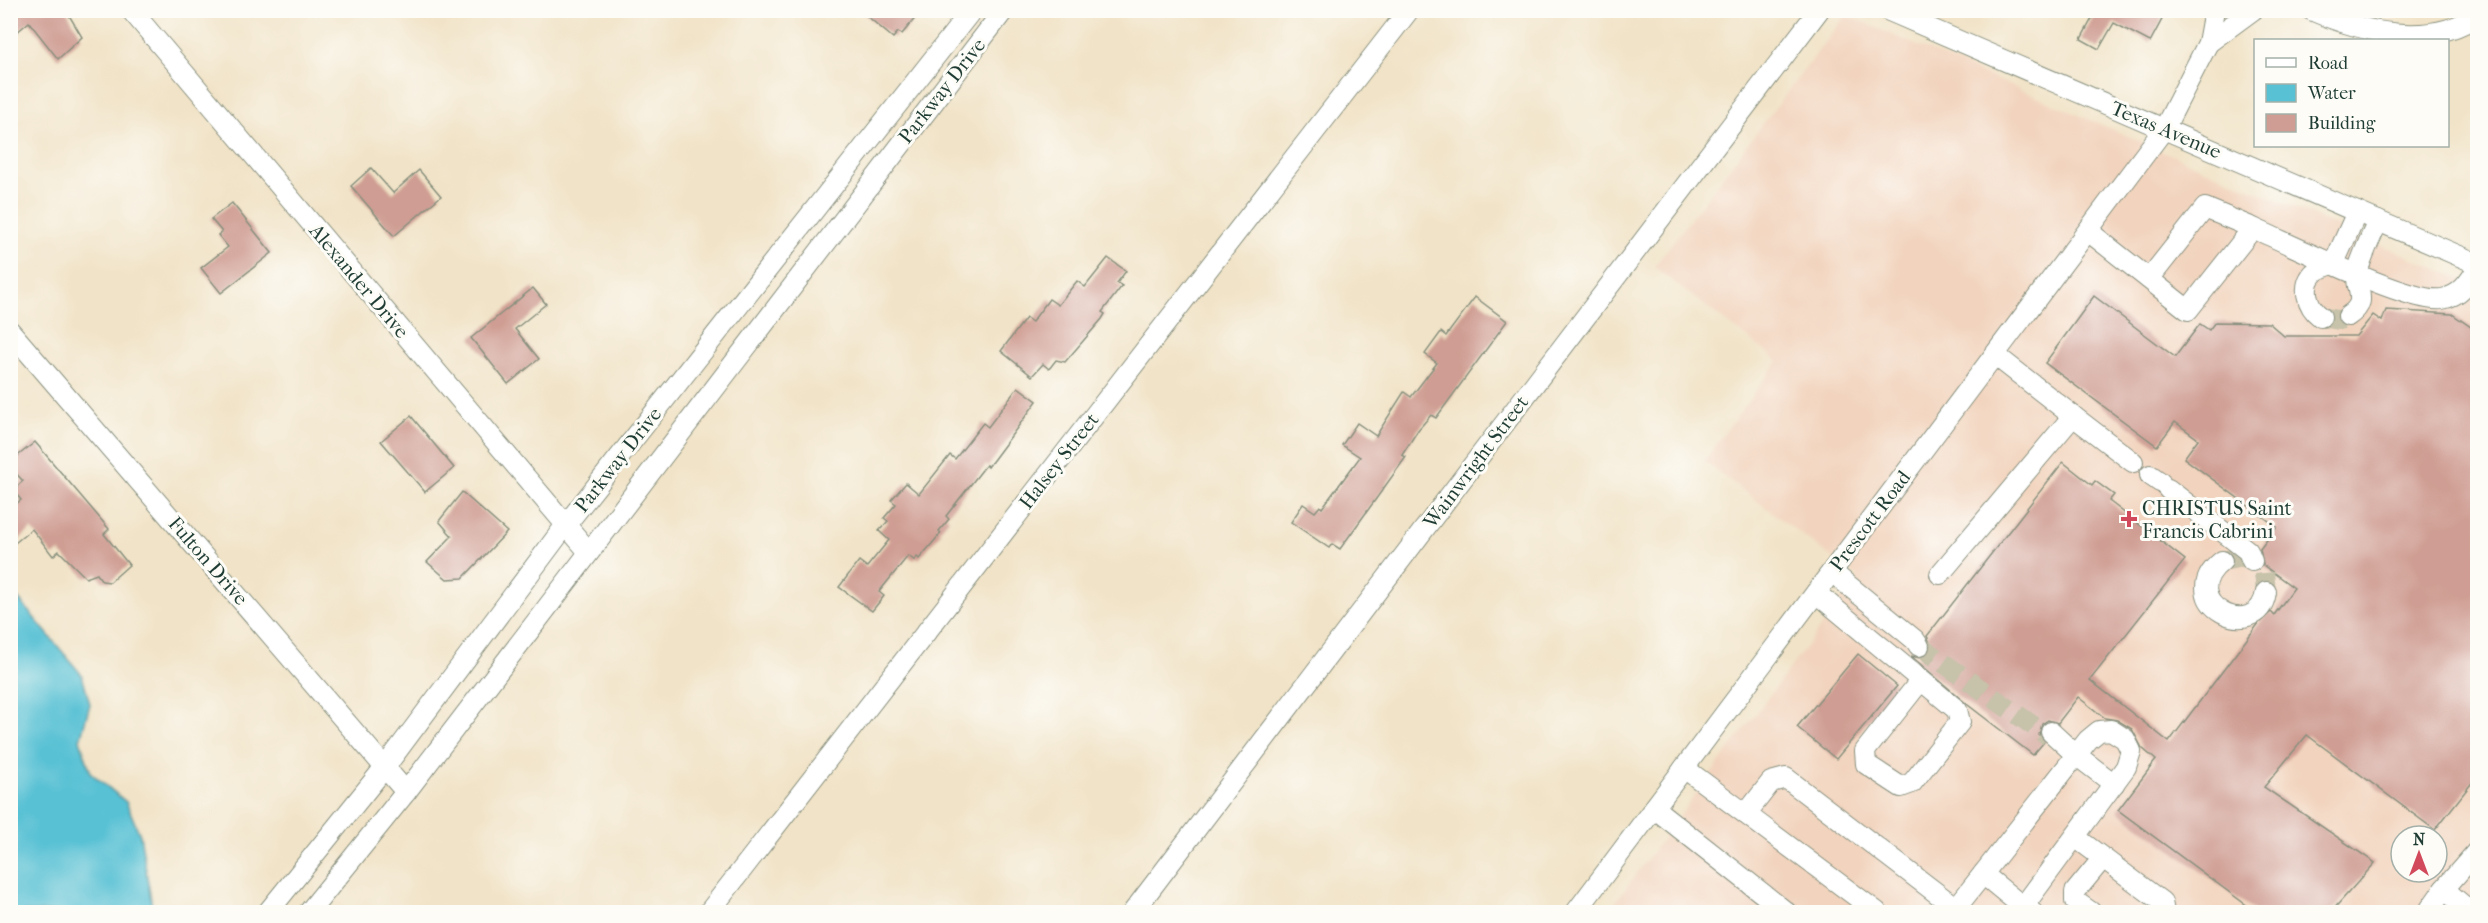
<svg xmlns="http://www.w3.org/2000/svg" width="2488" height="923" viewBox="0 0 2488 923" font-family="'IM FELL French Canon',serif">
<style>
.built{fill:#f2d4be;fill-rule:evenodd}
.water{fill:#58c1d4;stroke:#3c7f84;stroke-width:1.5}
.building{fill:#cf9d93}
.lines{fill:none;stroke-linecap:round;stroke-linejoin:round}
.minor-tunnel{stroke:#c7c2aa;stroke-width:20;stroke-dasharray:20 10;stroke-linecap:butt}
.minor-casing{stroke:#88907e;stroke-width:22}
.minor{stroke:#fff;stroke-width:20}
.poi-dot{fill:#d1495b;stroke:#fdfcf7;stroke-width:2}
.labels{text-anchor:middle;dominant-baseline:central;stroke-width:6;stroke-linejoin:round;paint-order:stroke}
.street-label{font-size:20px;fill:#1f3d34;stroke:#fdfcf7}
.poi-label{font-size:20px;fill:#1f3d34;stroke:#fdfcf7;text-anchor:start}
</style>
<rect width="100%" height="100%" fill="#fdfcf7"/>
<filter id="ink" filterUnits="userSpaceOnUse"><feTurbulence type="fractalNoise" baseFrequency=".0167" numOctaves="2"/><feDisplacementMap in="SourceGraphic" scale="12" xChannelSelector="R" yChannelSelector="G"/><feConvolveMatrix kernelMatrix="1 2 1 2 8 2 1 2 1" color-interpolation-filters="sRGB"/></filter>
<filter id="wash" filterUnits="userSpaceOnUse"><feTurbulence type="fractalNoise" baseFrequency=".008" numOctaves="4" result="noise"/><feDisplacementMap in="SourceGraphic" scale="24" xChannelSelector="R" yChannelSelector="G"/><feGaussianBlur stdDeviation="1.35" result="paint"/><feColorMatrix in="noise" values="0 0 0 0 0 0 0 0 0 0 0 0 0 0 0 0 0 1.4 0 .05"/><feComposite in="paint" operator="in"/></filter>
<g filter="url(#wash)">
<rect width="100%" height="100%" fill="#f1e3c7"/>
<path class="built" d="M1846 15 2477 286V912H1608L1858 577 1704 461 1778 361 1654 267ZM2401 836H2437V872H2401Z"/>
<polygon class="water" points="10,589 82,675 90,704 80,740 91,773 126,802 140,835 153,912 11,912"/>
<g id="blocks">
<g class="building">
<polygon points="10,10 66,10 82,37 58,59 29,22 10,38"/>
<polygon points="860,10 922,10 902,34 898,32 893,38"/>
<polygon points="2091,10 2167,10 2150,42 2114,23 2099,49 2081,39 2095,13"/>
<polygon points="371,168 393,193 419,170 441,196 394,236 351,186"/>
<polygon points="232,203 272,253 221,293 201,268 228,247 218,235 222,232 211,219"/>
<polygon points="1108,258 1126,271 1117,283 1122,286 1102,312 1105,314 1102,319 1065,362 1056,360 1049,369 1043,364 1032,376 1001,351 1026,318 1032,322 1049,299 1058,305 1077,281 1085,287"/>
<polygon points="533,288 546,304 515,329 539,359 508,384 471,338"/>
<polygon points="2094,296 2175,357 2200,324 2209,330 2215,322 2269,323 2284,336 2356,336 2373,315 2382,321 2386,310 2452,314 2478,332 2478,775 2435,830 2307,735 2264,787 2375,863 2331,912 2256,912 2118,810 2156,760 2142,748 2132,729 2117,720 2105,718 2078,697 2058,723 2048,720 2042,724 2039,735 2044,742 2033,755 1968,705 1911,656 1920,658 1929,652 1931,645 1927,636 2063,462 2092,485 2095,481 2114,495 2109,501 2185,560 2090,680 2169,742 2259,623 2271,612 2274,615 2294,588 2263,565 2260,549 2277,527 2184,458 2198,439 2175,422 2157,446 2045,363"/>
<polygon points="1475,297 1507,321 1436,418 1431,415 1418,430 1402,455 1406,457 1340,549 1332,544 1329,548 1291,522 1303,504 1315,512 1320,506 1322,508 1360,457 1342,445 1357,423 1376,436 1404,392 1411,397 1437,363 1425,354 1441,332 1446,336"/>
<polygon points="1018,387 1037,401 988,467 986,465 946,516 949,519 939,531 941,533 919,559 917,557 914,560 908,556 879,592 884,596 872,611 839,587 859,561 867,567 889,540 879,531 888,521 884,518 896,504 891,500 906,483 919,494 950,455 955,459 983,423 988,427"/>
<polygon points="411,416 454,468 425,492 381,441"/>
<polygon points="35,442 109,529 104,534 129,565 110,582 102,581 97,574 86,578 59,551 53,556 32,529 10,547 10,509 21,500 13,490 23,481 10,467 10,462"/>
<polygon points="462,492 507,532 463,578 447,579 427,562 452,536 439,521"/>
<polygon points="1858,654 1897,686 1836,759 1797,727"/>
</g>
</g>
</g>
<g filter="url(#ink)">
<use href="#blocks" fill-opacity="0" stroke="#88907e" stroke-width="1.5"/>
<g class="lines">
<g class="minor-tunnel">
<polyline points="2321,317 2339,320 2348,316"/>
<polyline points="2222,561 2242,557"/>
<polyline points="2264,573 2266,592"/>
<polyline points="1919,646 2048,736"/>
</g>
<g class="minor-casing">
<g id="minor">
<polyline points="131,10 588,551"/>
<polyline points="1887,10 2478,264"/>
<path d="M2311 10C2361 32 2430 49 2478 15"/>
<polyline points="2208,43 2253,10"/>
<path d="M2088 231 2188 310 2253 228C2288 243 2410 304 2442 299 2460 296 2470 282 2478 267"/>
<polyline points="2149,279 2205,208 2253,228"/>
<path d="M2348 316C2372 300 2352 288 2358 270 2363 253 2371 237 2378 221"/>
<path d="M2321 317C2307 307 2300 284 2316 271 2320 268 2328 266 2334 263L2357 212"/>
<polyline points="10,331 406,792"/>
<polyline points="2073,416 2133,462"/>
<polyline points="2150,475 2160,482"/>
<polyline points="2168,489 2248,551 2252,561"/>
<path d="M2222 561C2171 602 2258 646 2266 592"/>
<polyline points="1832,572 1915,640 1919,646"/>
<polyline points="1940,574 2073,416 1995,355"/>
<polyline points="1816,593 1957,710 1960,722 1912,783 1901,787 1866,764 1865,751 1921,680"/>
<polyline points="2051,732 2076,755 2114,784"/>
<polyline points="1684,768 1877,912"/>
<polyline points="1654,808 1786,912"/>
<polyline points="1746,814 1771,782 1786,778 1956,908 1952,912"/>
<polyline points="2075,837 2162,902 2164,912"/>
<polyline points="1983,874 2088,740 2099,731 2111,730 2125,739 2131,751 2126,767 2023,907 2032,912"/>
<polyline points="2444,889 2478,850"/>
<polyline points="1956,908 1983,874 2023,907 2019,912"/>
<polyline points="268,912 385,767 565,526 972,10"/>
<polyline points="309,912 406,792 1004,10"/>
<polyline points="709,912 1409,10"/>
<polyline points="1133,912 1819,10"/>
<polyline points="1576,912 2164,129 2208,43 2214,10"/>
<polyline points="2091,912 2075,901 2075,892 2103,858"/>
<polyline points="2428,912 2444,889 2471,912"/>
</g>
</g>
<use href="#minor" class="minor"/>
</g>
</g>
<path class="poi-dot" d="M2126 510h6v6h6v6h-6v6h-6v-6h-6v-6h6z"/>
<g class="labels">
<g class="street-label">
<text transform="translate(942 91) rotate(-52)">Parkway Drive</text>
<text transform="translate(2166 130) rotate(23)">Texas Avenue</text>
<text transform="translate(359 281) rotate(50)">Alexander Drive</text>
<text transform="translate(618 460) rotate(-52)">Parkway Drive</text>
<text transform="translate(1059 461) rotate(-52)">Halsey Street</text>
<text transform="translate(1476 462) rotate(-53)">Wainwright Street</text>
<text transform="translate(1870 521) rotate(-53)">Prescott Road</text>
<text transform="translate(208 561) rotate(49)">Fulton Drive</text>
</g>
<g class="poi-label">
<text x="2142" y="508">CHRISTUS Saint<tspan x="2142" dy="23">Francis Cabrini</tspan></text>
</g>
</g>
<rect width="2488" height="923" fill="none" stroke="#fdfcf7" stroke-width="36"/>
<rect x="2254" y="39" width="195" height="108" fill="#fdfcf7" stroke="#a4b0a9" stroke-width="1.5"/>
<rect x="2266" y="58" width="30" height="9" fill="#ffffff" stroke="#a4b0a9" stroke-width="1.5"/>
<text x="2308" y="69" font-size="18" fill="#1f3d34">Road</text>
<rect x="2266" y="84" width="30" height="18" fill="#58c1d4" stroke="#a4b0a9" stroke-width="1.5"/>
<text x="2308" y="99" font-size="18" fill="#1f3d34">Water</text>
<rect x="2266" y="114" width="30" height="18" fill="#cf9d93" stroke="#a4b0a9" stroke-width="1.5"/>
<text x="2308" y="129" font-size="18" fill="#1f3d34">Building</text>
<g transform="translate(2419 854)"><circle r="28" fill="#fdfcf7" stroke="#a4b0a9" stroke-width="1.5"/>
<path d="M0-4.5L10 22L0 15L-10 22Z" fill="#d1495b"/>
<text y="-9" font-size="16" font-weight="bold" text-anchor="middle" fill="#1f3d34">N</text>
</g>
</svg>
